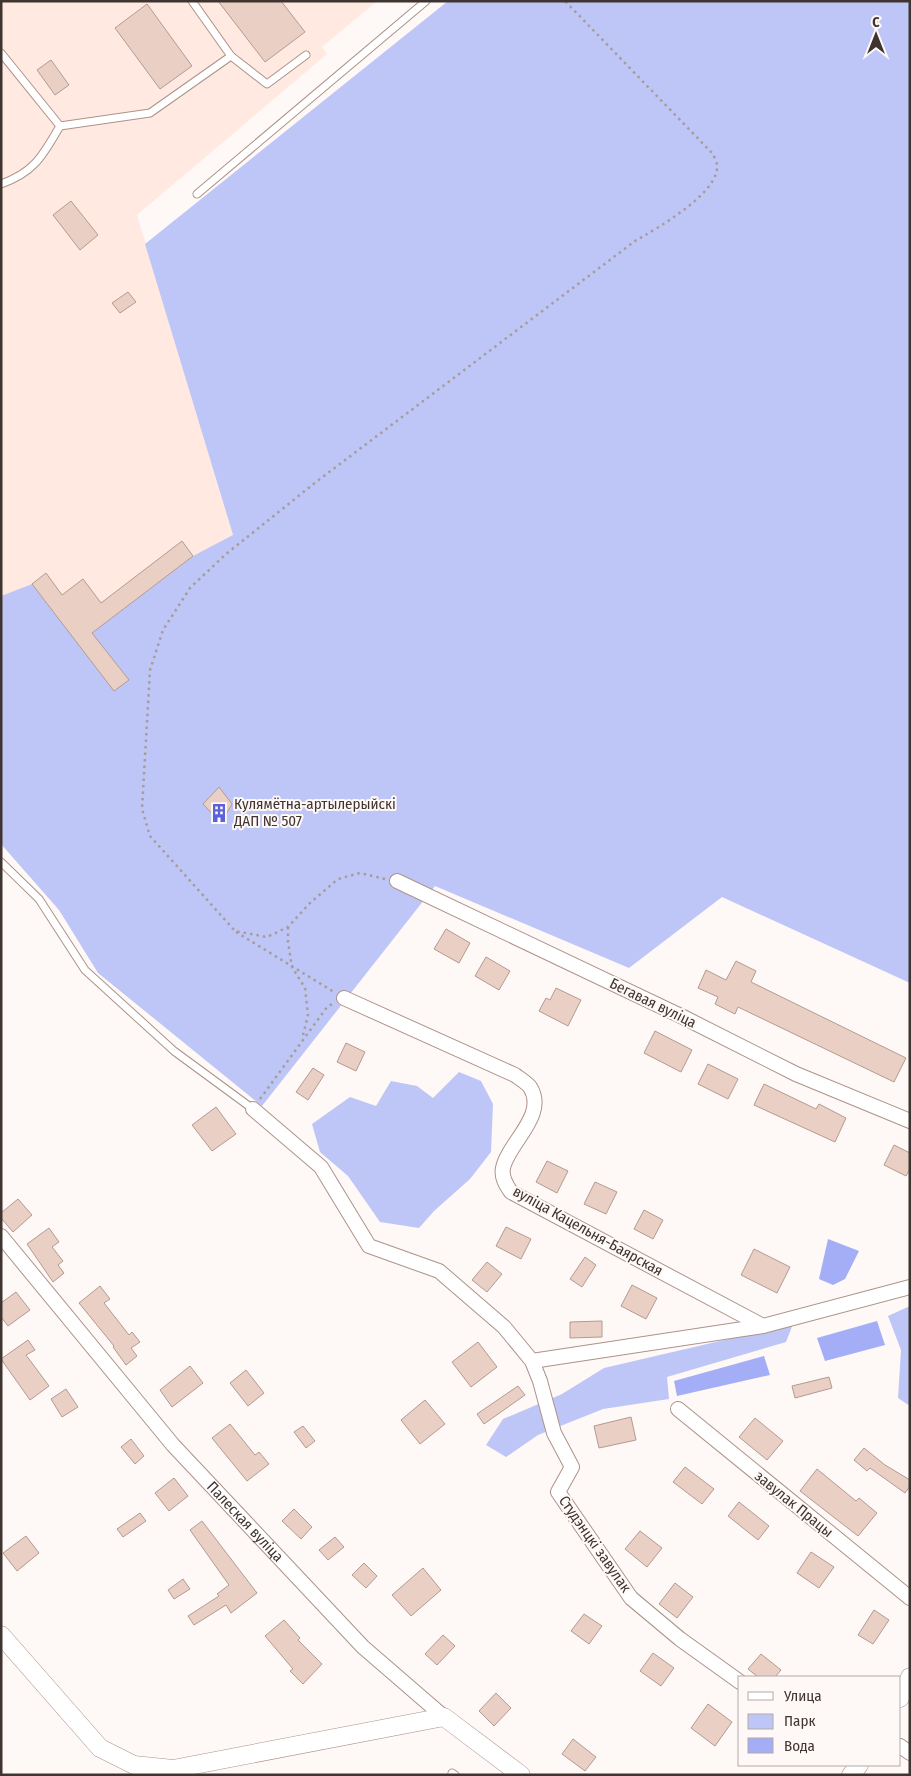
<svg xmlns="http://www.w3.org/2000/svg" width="911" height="1776" viewBox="0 0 911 1776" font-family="'Fira Sans Condensed',sans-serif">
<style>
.built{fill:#ffe9e1}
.green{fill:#bec6f7}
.water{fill:#a3aef6}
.building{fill:#eacfc5;stroke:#b49a90}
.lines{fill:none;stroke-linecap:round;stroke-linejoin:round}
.service-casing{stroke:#ac9389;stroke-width:9}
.minor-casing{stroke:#ac9389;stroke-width:16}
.tertiary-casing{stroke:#ac9389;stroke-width:19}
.path{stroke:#a59d9a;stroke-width:2.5;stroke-dasharray:2.5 4;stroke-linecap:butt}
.service{stroke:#fff;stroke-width:7}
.minor{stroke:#fff;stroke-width:14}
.tertiary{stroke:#fff;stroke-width:18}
.labels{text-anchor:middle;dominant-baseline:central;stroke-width:4;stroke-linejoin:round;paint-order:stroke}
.poi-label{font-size:15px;fill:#3f3430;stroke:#fef8f6;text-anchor:start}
.street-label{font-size:15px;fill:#3f3430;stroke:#fef8f6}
</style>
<rect width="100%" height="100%" fill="#fef8f6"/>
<polygon class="built" points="1,1 377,1 322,47 327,54 137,215 233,536 193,556 93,633 129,680 114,691 32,584 1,596"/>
<g class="green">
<polygon points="448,1 910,1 910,983 722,897 629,968 435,886 262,1106 98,973 59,910 1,844 1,596 32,584 114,690 128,679 92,633 193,556 233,535 145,244"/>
<polygon points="459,1072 481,1081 493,1104 491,1152 470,1179 434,1211 419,1228 380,1222 348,1176 320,1152 312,1124 350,1097 376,1106 391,1081 417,1086 433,1098"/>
<polygon points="910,1306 910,1406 898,1398 901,1350 888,1316"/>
<polygon points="793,1324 786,1342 667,1377 669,1399 603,1409 538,1435 506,1457 486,1445 503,1419 562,1394 604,1368"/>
</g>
<g class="water">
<polygon points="828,1239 859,1251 845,1279 833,1285 819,1279"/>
<polygon points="877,1321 885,1345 825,1361 817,1338"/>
<polygon points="764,1356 770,1375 677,1396 674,1381"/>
</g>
<g class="building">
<polygon points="218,1 281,1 305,32 265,62"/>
<polygon points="147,4 192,66 160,89 115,28"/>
<polygon points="51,60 69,85 55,95 37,70"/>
<polygon points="71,201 98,235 80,250 53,215"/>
<polygon points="128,292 136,302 120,313 112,303"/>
<polygon points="182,541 193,556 92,633 129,680 114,691 32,584 46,573 62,595 83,579 101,603"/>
<polygon points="219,787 232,804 221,823 203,804"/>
<polygon points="446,929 470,943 459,963 434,949"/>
<polygon points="486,957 510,971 499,990 475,976"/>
<polygon points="736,961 756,971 751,982 906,1058 894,1082 738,1007 735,1014 715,1004 718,997 698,988 706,970 726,980"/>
<polygon points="556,988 581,1000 568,1026 539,1011 546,998 550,1000"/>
<polygon points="655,1031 692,1050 681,1072 644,1053"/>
<polygon points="346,1043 365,1052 356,1071 337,1062"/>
<polygon points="708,1064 738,1079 728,1099 698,1084"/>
<polygon points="313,1068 324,1075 308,1100 296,1092"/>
<polygon points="764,1084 816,1109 819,1104 846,1118 835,1142 754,1105"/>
<polygon points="216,1107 236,1134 212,1151 192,1125"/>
<polygon points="894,1145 910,1153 910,1169 906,1176 884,1165"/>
<polygon points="547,1161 568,1171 557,1193 536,1182"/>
<polygon points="595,1182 617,1192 606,1214 584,1204"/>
<polygon points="18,1199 32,1215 13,1232 1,1218 1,1213"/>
<polygon points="644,1210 663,1220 653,1239 634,1229"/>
<polygon points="506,1227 531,1239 521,1259 496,1246"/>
<polygon points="49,1228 59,1242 52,1247 63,1261 58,1265 64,1273 53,1282 27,1244"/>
<polygon points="754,1249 790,1267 777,1293 741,1275"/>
<polygon points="585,1257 596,1265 582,1287 570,1279"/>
<polygon points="487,1262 502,1274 487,1292 472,1280"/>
<polygon points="632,1285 657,1298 646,1319 621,1306"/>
<polygon points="100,1286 110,1299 104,1303 129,1335 132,1332 140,1342 131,1348 137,1356 126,1365 113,1347 114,1346 79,1303"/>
<polygon points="16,1292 30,1310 8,1326 1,1317 1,1303"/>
<polygon points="602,1321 602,1337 570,1338 570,1322"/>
<polygon points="28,1340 35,1350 26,1355 49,1386 30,1400 1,1359"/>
<polygon points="478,1342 497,1367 471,1387 452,1362"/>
<polygon points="190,1366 203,1383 172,1407 160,1390"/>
<polygon points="246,1370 264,1393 248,1406 230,1383"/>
<polygon points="829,1377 832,1388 795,1398 792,1386"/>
<polygon points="518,1386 525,1395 484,1424 477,1414"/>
<polygon points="66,1389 78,1407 62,1417 51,1399"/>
<polygon points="425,1400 445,1424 420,1444 401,1420"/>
<polygon points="631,1417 636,1440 599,1448 594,1426"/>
<polygon points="755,1418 783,1441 767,1460 739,1437"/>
<polygon points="230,1424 255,1455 259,1452 269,1464 247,1481 212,1438"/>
<polygon points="303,1426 315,1441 306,1448 294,1432"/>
<polygon points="131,1439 144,1456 135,1464 121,1447"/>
<polygon points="864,1448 885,1465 910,1480 910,1486 905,1493 870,1468 867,1471 854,1460"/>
<polygon points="685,1467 714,1489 702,1504 673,1482"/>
<polygon points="817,1469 856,1501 859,1498 877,1513 858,1536 800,1491"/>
<polygon points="174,1478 188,1496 169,1511 155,1493"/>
<polygon points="739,1502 769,1526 758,1540 728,1516"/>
<polygon points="294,1509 312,1527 301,1539 282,1521"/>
<polygon points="140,1513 146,1521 123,1537 117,1529"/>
<polygon points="202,1521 257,1593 231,1613 226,1605 194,1625 188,1616 219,1596 217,1594 229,1585 190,1530"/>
<polygon points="640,1531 662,1548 647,1567 625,1549"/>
<polygon points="26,1536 39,1553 17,1571 3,1553"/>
<polygon points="335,1537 344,1547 328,1560 319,1550"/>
<polygon points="811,1552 834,1567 819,1588 797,1573"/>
<polygon points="364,1563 377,1576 366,1588 352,1575"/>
<polygon points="423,1568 441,1590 411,1616 392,1595"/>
<polygon points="183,1579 190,1589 174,1599 168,1590"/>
<polygon points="675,1583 693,1597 677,1618 659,1604"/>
<polygon points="874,1610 889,1620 873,1644 858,1635"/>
<polygon points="584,1614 602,1626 589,1644 571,1631"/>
<polygon points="284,1620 300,1638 298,1640 322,1664 303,1684 290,1671 293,1669 265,1636"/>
<polygon points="443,1635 455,1646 437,1665 425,1654"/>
<polygon points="653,1653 674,1668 661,1686 640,1671"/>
<polygon points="761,1654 781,1670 775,1677 758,1677 748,1669"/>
<polygon points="496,1693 511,1708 494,1726 479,1711"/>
<polygon points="708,1704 732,1722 715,1746 691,1728"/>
<polygon points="573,1739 596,1757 585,1771 562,1754"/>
</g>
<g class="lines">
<g class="service-casing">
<g id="service">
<path d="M1 53 60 126C43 155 35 172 1 184"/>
<polyline points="231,56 267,84 306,55"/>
<polyline points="60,126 150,113 231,56 192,1"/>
<polyline points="197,194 426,1"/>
<polyline points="1,862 39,899 85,970 174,1051 253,1109"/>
<polyline points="452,1773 455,1775"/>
</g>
</g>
<g class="minor-casing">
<g id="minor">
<polyline points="397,881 683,1017 796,1074 910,1121"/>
<path d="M344 998 515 1075C519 1078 527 1083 530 1087 548 1115 508 1143 503 1168 501 1177 506 1185 511 1192L763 1326"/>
<polyline points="253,1109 321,1167 369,1246 439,1271 504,1327 532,1361 540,1381 554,1433 572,1467 558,1492 631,1598 680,1639 740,1682"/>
<path id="s1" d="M1 1236 173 1445 363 1647 444 1717"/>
<polyline points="532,1361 763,1326 910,1287"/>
<polyline points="678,1409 910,1598"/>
<polyline points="900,1746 910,1753"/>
</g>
</g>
<g class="tertiary-casing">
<g id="tertiary">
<polyline points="1,1635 100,1748 134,1765 173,1769 444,1717 521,1775"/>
<polyline points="900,1698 910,1677"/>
<polyline points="851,1775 859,1765"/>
</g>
</g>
<g class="path">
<path d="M385 879 360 873 338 879 310 903 288 927 267 937 235 931 150 836 142 809 150 670 163 630 190 588 226 554 316 482 635 241C656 229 720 193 717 165 717 162 714 157 713 154L565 1"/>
<polyline points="288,927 288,942 292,967 305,988 308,1015 303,1035"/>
<polyline points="236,932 334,992"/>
<polyline points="260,1099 327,1007 332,1004"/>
</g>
<use href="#service" class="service"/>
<use href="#minor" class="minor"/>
<use href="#tertiary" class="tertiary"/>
</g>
<defs>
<g id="building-bare" transform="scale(1.5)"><path d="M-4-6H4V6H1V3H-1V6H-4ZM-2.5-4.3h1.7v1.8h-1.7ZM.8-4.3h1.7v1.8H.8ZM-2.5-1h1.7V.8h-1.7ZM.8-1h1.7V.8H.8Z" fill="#5d62d9" stroke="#fef8f6" stroke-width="2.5" paint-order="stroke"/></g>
</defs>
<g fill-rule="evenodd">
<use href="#building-bare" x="219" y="813"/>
</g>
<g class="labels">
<g class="poi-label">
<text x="234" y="804">Кулямётна-артылерыйскі<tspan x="234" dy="17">ДАП № 507</tspan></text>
</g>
<g class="street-label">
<text transform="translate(653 1003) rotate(26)">Бегавая вуліца</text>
<text transform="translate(588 1231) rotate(29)">вуліца Кацельня-Баярская</text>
<text transform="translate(794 1504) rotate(39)">завулак Працы</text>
<text stroke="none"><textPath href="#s1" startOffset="376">Палеская вуліца</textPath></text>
<text transform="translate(595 1544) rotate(55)">Студэнцкі завулак</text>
</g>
</g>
<rect width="911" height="1776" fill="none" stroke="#3f3430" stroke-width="5"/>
<rect x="738" y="1676" width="162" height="90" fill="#fef8f6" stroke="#b2aaa7"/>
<rect x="748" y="1692" width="25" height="8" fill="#ffffff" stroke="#b2aaa7"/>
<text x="784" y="1701" font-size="15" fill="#3f3430">Улица</text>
<rect x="748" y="1714" width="25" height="15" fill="#bec6f7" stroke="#b2aaa7"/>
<text x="784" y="1726" font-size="15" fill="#3f3430">Парк</text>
<rect x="748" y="1738" width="25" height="15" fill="#a3aef6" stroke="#b2aaa7"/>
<text x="784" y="1751" font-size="15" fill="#3f3430">Вода</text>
<g transform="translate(876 35)" stroke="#fef8f6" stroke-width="4" paint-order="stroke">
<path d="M0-4L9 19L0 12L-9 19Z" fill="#3f3430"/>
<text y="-8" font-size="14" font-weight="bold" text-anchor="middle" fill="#3f3430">С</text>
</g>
</svg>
